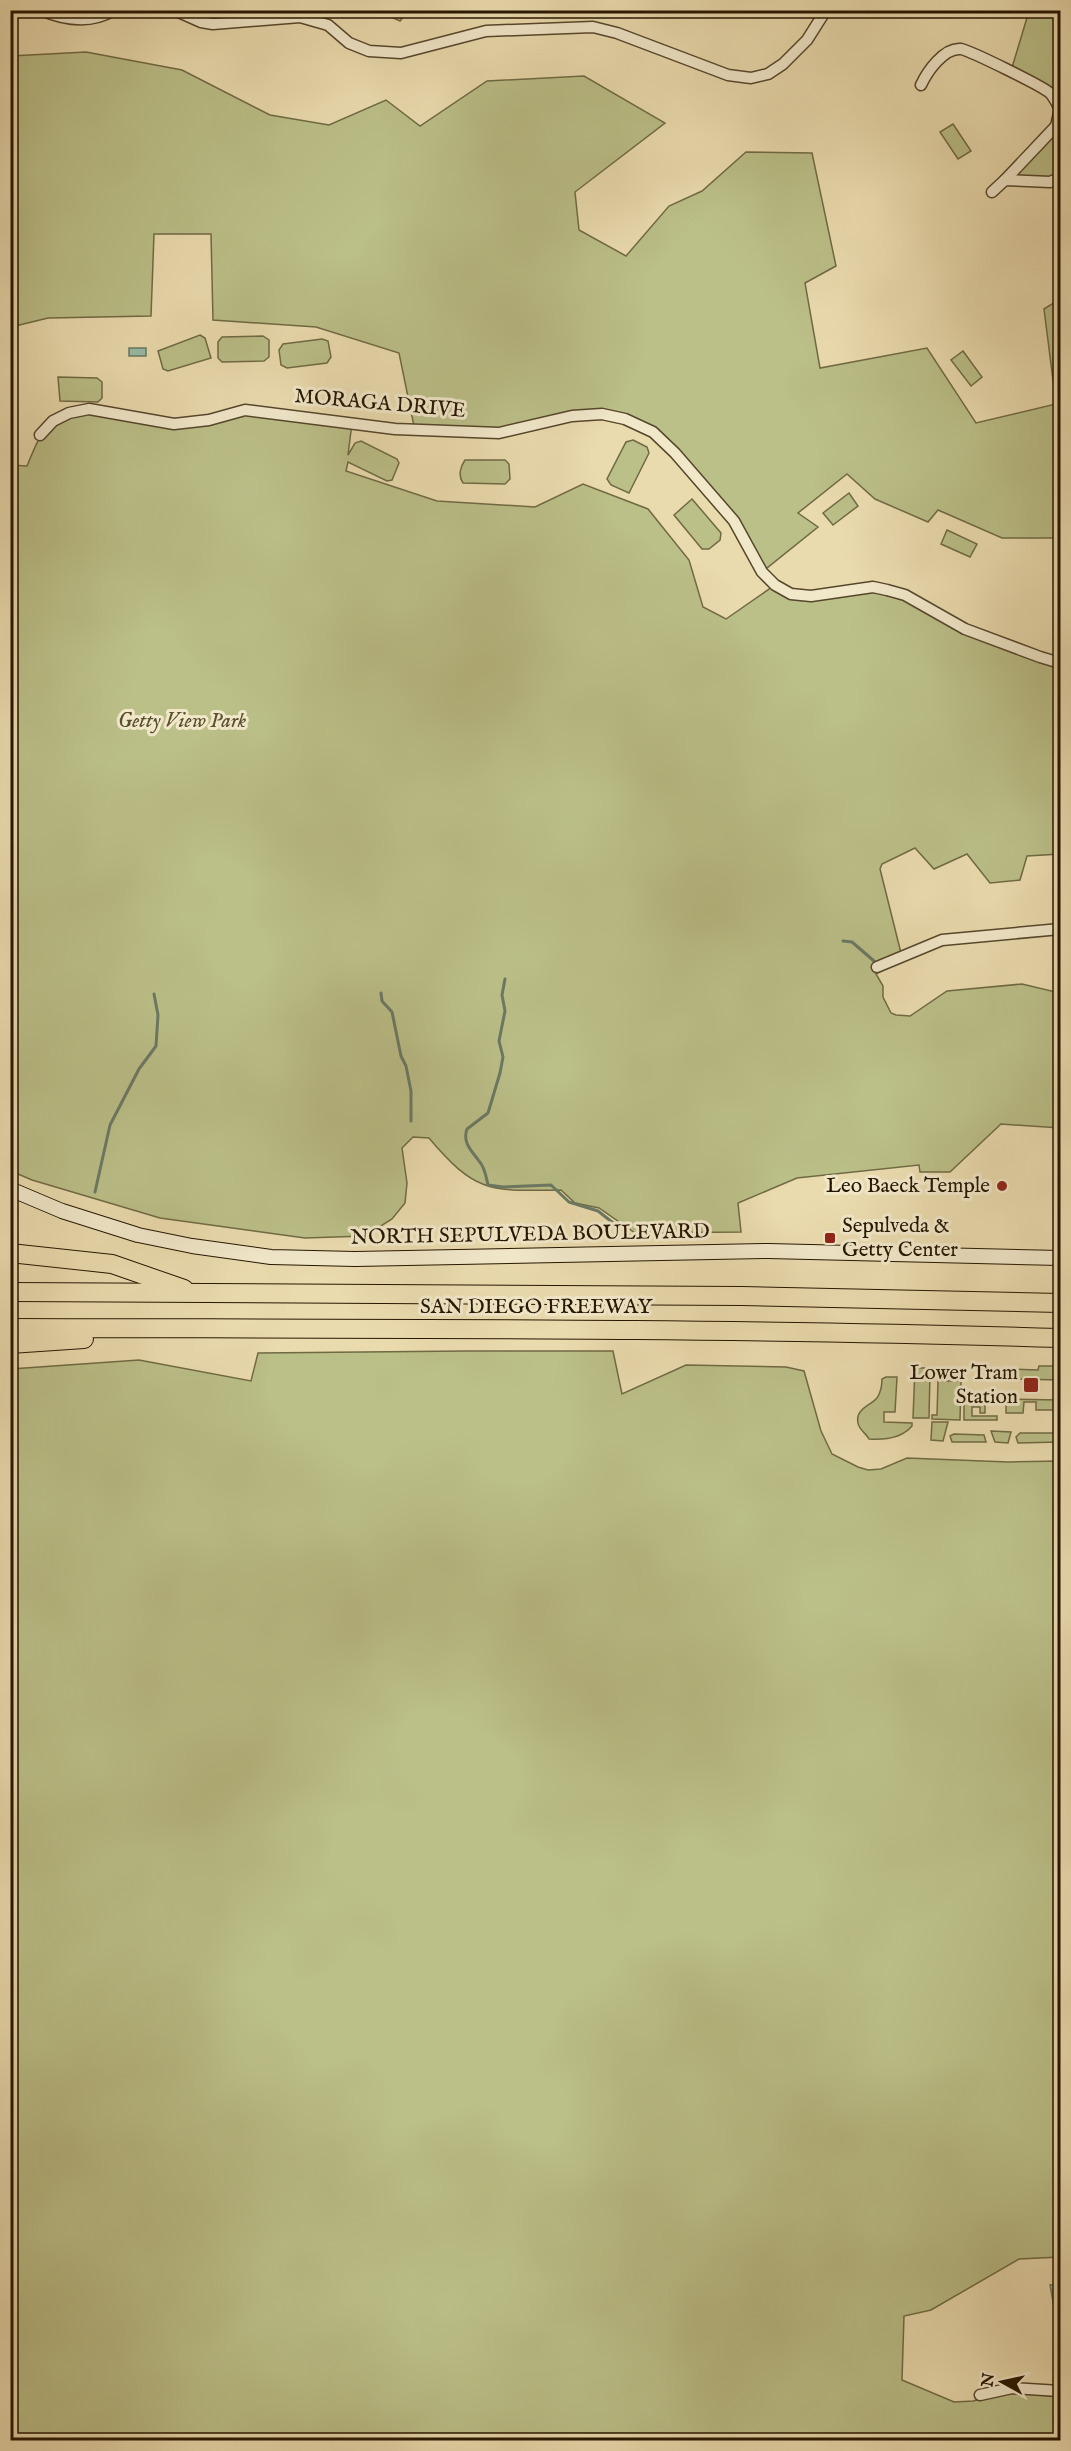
<svg xmlns="http://www.w3.org/2000/svg" width="1071" height="2451" viewBox="0 0 1071 2451" font-family="'IM FELL English',serif">
<style>
.green{fill:#bbbf88;stroke:#706a44;stroke-width:1.5}
.water{fill:#98bba7;stroke:#6a7964;stroke-width:1.5}
.lines{fill:none;stroke-linecap:round;stroke-linejoin:round}
.stream{stroke:#6a7964;stroke-width:3}
.street-casing{stroke:#56462c;stroke-width:13}
.secondary-casing{stroke:#251500;stroke-width:16}
.highway-casing{stroke:#251500;stroke-width:20}
.street{stroke:#f1e8ca;stroke-width:10}
.secondary{stroke:#f1e8ca;stroke-width:14}
.highway{stroke:#eadbae;stroke-width:18}
.rail{stroke:#251500;stroke-width:3;stroke-dasharray:10 10;stroke-linecap:butt}
.poi-dot{fill:#8f2418;stroke:#f1e8ca;stroke-width:2}
.labels{text-anchor:middle;dominant-baseline:central;stroke-width:6;stroke-linejoin:round;paint-order:stroke}
.street-label{font-size:21px;fill:#251500;stroke:#f1e8ca}
.park-label{font-size:21px;font-style:italic;fill:#5a5030;stroke:#f1e8ca}
.poi-label{font-size:21px;fill:#251500;stroke:#f1e8ca;text-anchor:end}
</style>
<rect width="100%" height="100%" fill="#eadbae"/>
<filter id="stains"><feTurbulence type="fractalNoise" baseFrequency=".00333" numOctaves="4"/><feColorMatrix values="0 0 0 0 .2 0 0 0 0 .09 0 0 0 0 .02 0 0 0 .5 -.17"/></filter>
<radialGradient id="worn" r=".72"><stop offset=".6" stop-color="#630" stop-opacity="0"/><stop offset="1" stop-color="#630" stop-opacity=".3"/></radialGradient>
<g class="green">
<polygon points="378,11 408,10 408,11 400,21"/>
<polygon points="1029,11 1060,11 1060,178 1005,180 1056,126 1060,109 1051,93 1011,71"/>
<polygon points="86,52 182,70 270,115 329,125 386,100 420,126 487,81 584,76 665,123 575,192 579,230 626,256 669,206 702,191 746,152 812,153 836,266 805,283 820,368 927,348 976,423 1056,404 1044,309 1060,299 1060,538 1002,538 938,510 928,522 875,499 847,474 798,513 818,527 762,572 734,521 653,432 602,414 499,433 415,431 399,353 316,327 213,320 211,234 154,234 151,316 48,318 11,327 11,56"/>
<polygon points="953,124 971,151 958,159 940,132"/>
<polygon points="200,335 205,338 211,358 168,371 163,369 158,351"/>
<polygon points="263,336 269,340 269,357 264,361 222,362 218,358 218,342 222,337"/>
<polygon points="322,339 328,341 331,357 327,363 287,368 281,365 279,350 283,344"/>
<polygon points="963,351 982,377 971,386 951,360"/>
<polygon points="58,377 97,378 102,382 102,398 98,402 60,401"/>
<path d="M89 409 174 424 245 410 352 423 348 455 355 443 361 441 397 459 399 463 392 480 387 481 348 462 346 471 437 501 535 507 583 484 648 509 689 560 703 607 726 619 775 585 791 594 887 590 965 629 1060 660V854L1027 856 1020 880 990 883 967 854 934 869 915 848 882 864 880 869 902 957 876 974 883 986V997L891 1013 896 1015 910 1016 947 991 1022 984 1060 993V1128L1001 1124 950 1172H920L919 1165 797 1178 738 1203 741 1232 635 1233 599 1208 575 1203 561 1190C491 1191 476 1194 429 1138L413 1137 402 1148 407 1183 405 1203 392 1219 365 1236 305 1238 160 1218 32 1180 11 1171V465L27 466C45 422 45 424 89 409Z"/>
<polygon points="633,440 647,447 649,453 629,493 611,485 607,479 626,442"/>
<path d="M465 460H505L509 464 510 479 505 484 463 483C458 476 460 467 465 460Z"/>
<polygon points="849,493 858,506 833,525 823,513"/>
<polygon points="692,499 721,533 720,540 709,549 702,549 674,515"/>
<polygon points="947,530 977,544 970,557 941,544"/>
<polygon points="466,1351 613,1351 622,1394 686,1365 786,1367 804,1371 821,1431 832,1454 858,1467 868,1470 881,1469 907,1458 1008,1462 1060,1461 1060,2257 1019,2259 931,2310 904,2316 902,2380 954,2402 973,2401 1011,2392 1060,2397 1060,2440 11,2440 11,1369 139,1360 251,1381 258,1353"/>
<polygon points="1039,1366 1060,1366 1060,1380 1012,1379 1012,1369 1038,1370"/>
<polygon points="915,1368 925,1368 925,1372 930,1372 929,1418 913,1418"/>
<path d="M886 1377H897L895 1412H884V1422L912 1423V1426C902 1438 884 1440 869 1439 866 1433 859 1430 858 1423 855 1409 870 1406 877 1398 881 1392 882 1386 882 1379Z"/>
<polygon points="938,1381 961,1381 960,1420 932,1419 932,1415 937,1415"/>
<polygon points="1006,1399 1060,1400 1060,1403 1057,1403 1057,1410 1036,1410 1036,1402 1024,1402 1023,1413 1006,1413"/>
<polygon points="964,1401 985,1401 985,1413 980,1413 980,1407 972,1407 972,1416 997,1416 997,1420 964,1420"/>
<polygon points="932,1422 948,1422 943,1441 931,1440"/>
<polygon points="991,1431 1011,1432 1008,1443 995,1442"/>
<polygon points="1020,1433 1060,1433 1060,1442 1018,1443 1016,1437"/>
<polygon points="954,1434 984,1435 986,1442 952,1442 950,1436"/>
</g>
<g class="water">
<rect x="129" y="348" width="17" height="8"/>
<polygon points="1060,2284 1060,2328 1058,2329 1050,2285"/>
</g>
<g class="lines">
<g class="stream">
<polyline points="843,941 852,942 874,961"/>
<path d="M505 979 502 995 505 1011 499 1041 503 1057 500 1073 488 1113 467 1129C462 1143 472 1151 479 1161 485 1167 486 1177 488 1185L503 1187 551 1185 569 1202 598 1211 631 1237"/>
<polyline points="381,993 382,1001 392,1012 401,1056 406,1066 411,1091 411,1121"/>
<polyline points="95,1192 110,1125 139,1069 156,1046 158,1015 154,994"/>
</g>
<g class="street-casing">
<g id="street">
<path d="M41 10C64 20 91 24 114 10"/>
<polyline points="174,10 201,22 213,24 300,17 328,25 349,43 369,51 401,53 486,31 593,27 617,33 728,75 751,78 768,74 783,64 807,40 826,10"/>
<polyline points="1052,10 1060,13"/>
<path d="M921 85C927 72 944 47 961 49 971 51 1042 86 1050 93 1054 97 1057 104 1060 109L1056 126 1005 180"/>
<polyline points="992,192 1005,180 1050,182 1060,178"/>
<polyline points="40,435 53,421 69,413 89,409 174,424 209,420 245,410 395,429 499,433 572,416 602,414 625,419 653,432 675,453 734,521 762,572 775,585 791,594 811,596 873,587 887,590 905,595 965,629 1040,657 1060,663"/>
<polyline points="877,967 942,940 1060,929"/>
<polyline points="980,2395 1012,2388 1060,2391"/>
</g>
</g>
<g class="secondary-casing">
<polyline id="secondary" points="10,1189 62,1211 138,1235 192,1246 271,1257 355,1259 768,1251 1060,1258"/>
</g>
<g class="highway-casing">
<g id="highway">
<polyline points="10,1253 112,1264 184,1289"/>
<polyline points="10,1292 742,1296 1060,1303"/>
<path d="M10 1328C361 1329 711 1327 1060 1338"/>
<polyline points="10,1344 84,1339"/>
</g>
</g>
<use href="#street" class="street"/>
<use href="#secondary" class="secondary"/>
<use href="#highway" class="highway"/>
<g class="rail">
<polyline points="1055,1385 1060,1385"/>
<polyline points="1054,1395 1060,1395"/>
</g>
</g>
<g class="poi-dot">
<circle cx="1002" cy="1186" r="6"/>
<rect x="824" y="1232" width="12" height="12" rx="3"/>
<rect x="1023" y="1377" width="16" height="16" rx="3"/>
</g>
<g class="labels">
<g class="street-label">
<text transform="translate(380 404) rotate(5)">MORAGA DRIVE</text>
<text transform="translate(530 1235) rotate(-1)">NORTH SEPULVEDA BOULEVARD</text>
<text x="536" y="1307">SAN DIEGO FREEWAY</text>
</g>
<g class="park-label">
<text x="182" y="721">Getty View Park</text>
</g>
<g class="poi-label">
<text x="990" y="1186">Leo Baeck Temple</text>
<text x="842" y="1226" text-anchor="start">Sepulveda &amp;<tspan x="842" dy="24">Getty Center</tspan></text>
<text x="1018" y="1373">Lower Tram<tspan x="1018" dy="24">Station</tspan></text>
</g>
</g>
<rect width="1071" height="2451" fill="none" stroke="#eadbae" stroke-width="36"/>
<rect x="12" y="12" width="1047" height="2427" fill="none" stroke="#251500" stroke-width="3"/>
<rect x="18" y="18" width="1035" height="2415" fill="none" stroke="#251500" stroke-width="1.5"/>
<g transform="translate(1002 2382) rotate(278)" stroke="#f1e8ca" stroke-width="4.5" paint-order="stroke">
<path d="M0-4.5L10 22L0 15L-10 22Z" fill="#251500"/>
<text y="-9" font-size="16" font-weight="bold" text-anchor="middle" fill="#251500">N</text>
</g>
<rect width="100%" height="100%" filter="url(#stains)"/>
<rect width="100%" height="100%" fill="url(#worn)"/>
</svg>
